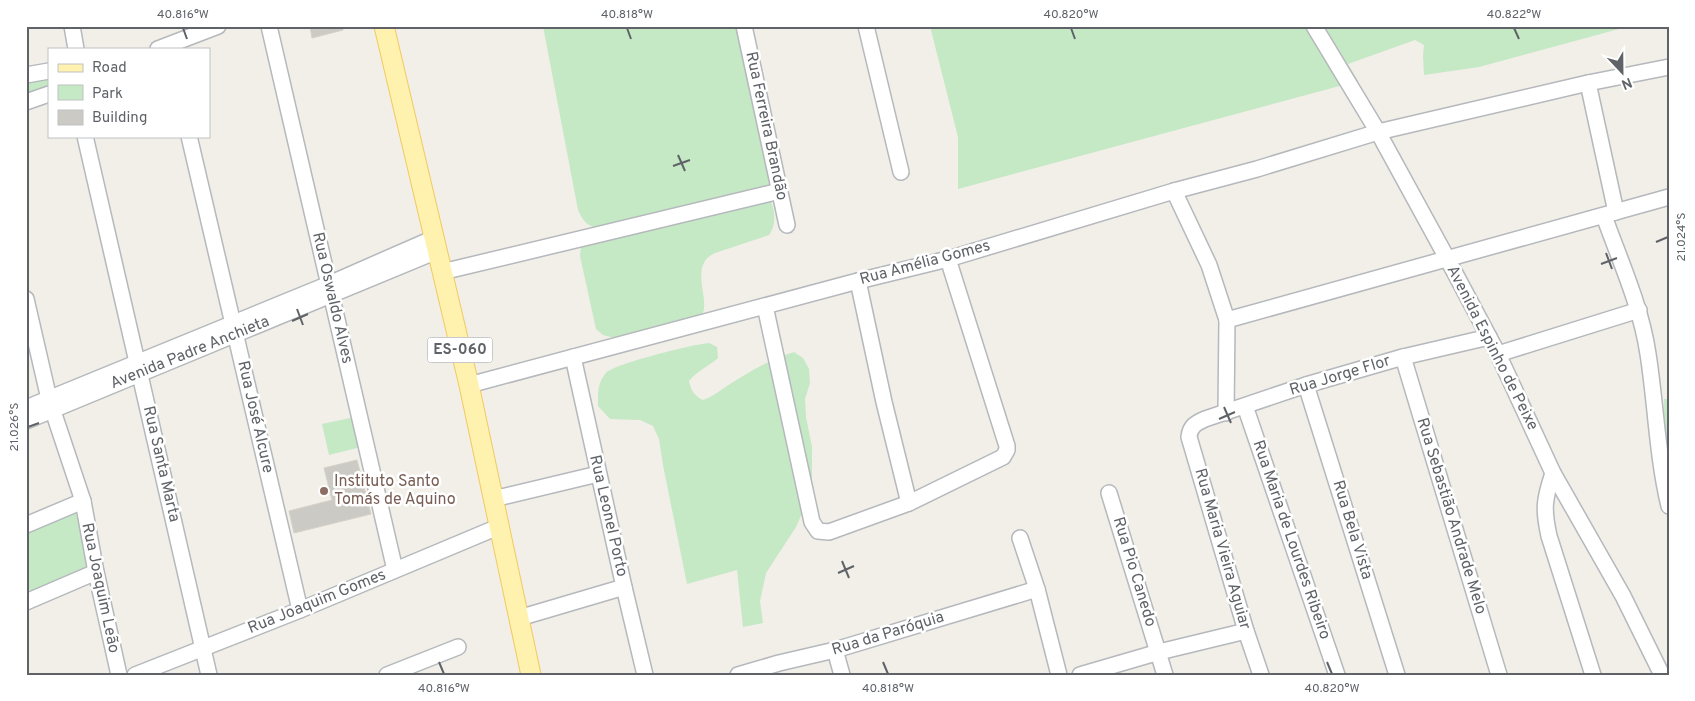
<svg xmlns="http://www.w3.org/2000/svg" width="1695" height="701" viewBox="0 0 1695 701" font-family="Overpass,sans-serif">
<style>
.green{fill:#c5e8c5}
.building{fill:#cccac5;stroke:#d6d1c6}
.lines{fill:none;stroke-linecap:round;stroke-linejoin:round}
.minor-casing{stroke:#b5b8bc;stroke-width:18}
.major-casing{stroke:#f2c960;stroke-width:21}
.minor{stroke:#fff;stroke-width:15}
.major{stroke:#fff2af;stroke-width:19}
.ticks{fill:none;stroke:#5f6368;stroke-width:2}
.education-dot{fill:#8d6e63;stroke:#fff;stroke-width:2}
.labels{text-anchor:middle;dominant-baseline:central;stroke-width:5;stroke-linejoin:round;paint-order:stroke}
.shield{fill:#fff;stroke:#8f9295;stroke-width:1}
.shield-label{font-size:15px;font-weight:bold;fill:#5f6368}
.street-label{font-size:16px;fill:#5f6368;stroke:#fff}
.education-label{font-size:16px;fill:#785e54;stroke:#fff;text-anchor:start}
.neatline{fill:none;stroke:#5f6368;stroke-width:2}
.ticks-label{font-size:12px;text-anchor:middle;fill:#5f6368}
</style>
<rect width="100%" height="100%" fill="#f1efe8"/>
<g class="green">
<path d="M543 26H739L773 176 769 185 760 191 598 228C587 226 583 221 578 210Z"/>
<polygon points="930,26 1630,26 1479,67 1424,75 1423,56 1424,45 1415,40 1348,64 1358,81 958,189 958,137"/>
<polygon points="49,75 49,89 30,96 26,88 26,82"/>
<path d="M770 200C776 211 776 226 769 235L715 253C686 266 714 303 700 318L618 339 603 335 596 329 580 256 581 247 585 243Z"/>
<path d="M709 343 717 347 718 358C709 366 697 371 689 381 691 390 694 396 703 400 712 397 718 392 727 386 748 373 770 359 794 352L803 358 809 369 810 383 805 399 806 417 812 447V491L796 527 766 573 760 601 763 623 743 627 737 570 687 584 663 465 659 439 653 426 640 420 610 419 598 406C598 393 597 384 606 373 613 364 695 344 709 343Z"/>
<polygon points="1664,399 1669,399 1669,509 1662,466"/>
<polygon points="355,417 361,447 329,455 322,424"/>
<polygon points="76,513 88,567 31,595 26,578 26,533"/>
</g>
<g class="building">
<polygon points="310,26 343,26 343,30 312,38"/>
<polygon points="357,460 371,514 294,533 289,511 332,500 324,468"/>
</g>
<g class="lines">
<g class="minor-casing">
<g id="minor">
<polyline points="72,26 76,49"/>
<polyline points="269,26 395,570"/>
<polyline points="744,26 787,225"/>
<polyline points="866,26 901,172"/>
<polyline points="1314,26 1378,132 1448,260 1498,354 1553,473 1623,596 1662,675"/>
<polyline points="158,49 218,26"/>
<polyline points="26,75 49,71"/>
<polyline points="1588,83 1616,212"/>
<polyline points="26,102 49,94"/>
<polyline points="85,136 209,675"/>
<polyline points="189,136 300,610"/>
<polyline points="1174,191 1209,265 1227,320"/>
<path d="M1604 216C1620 261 1641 306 1648 354 1656 405 1657 456 1669 506"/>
<polyline points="442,272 780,191"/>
<polyline points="858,281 884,402 909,503"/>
<polyline points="26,299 49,399 83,501 96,572 119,675"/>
<polyline points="765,306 812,522 818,531 829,532 909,503 1003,457 1007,450 1007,446 948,259"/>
<polyline points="1498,354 1639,310"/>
<polyline points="573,357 624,587 645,675"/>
<polyline points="1403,357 1499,675"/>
<polyline points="469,385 858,281 948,259 1174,191 1257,169 1378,132 1588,83 1669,67"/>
<polyline points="1306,385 1397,675"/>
<polyline points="1245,406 1337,675"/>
<polyline points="26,408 329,284 434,238"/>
<polyline points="1226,413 1227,320 1669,197"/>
<polyline points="26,421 437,251"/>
<path d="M1553 473C1544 500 1543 509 1549 536L1593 675"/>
<polyline points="1109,493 1165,675"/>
<polyline points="493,499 598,474"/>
<polyline points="26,525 83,501"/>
<polyline points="1020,538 1037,589 1059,675"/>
<polyline points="26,602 96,572"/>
<polyline points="519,618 624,587"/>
<polyline points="835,650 842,675"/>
<polyline points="135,675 300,610 498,527"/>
<polyline points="387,675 458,647"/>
<polyline points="738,675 779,663 835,650 1037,589"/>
<polyline points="1080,675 1159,652 1246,631"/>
<path d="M1261 675 1246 631 1189 437C1190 426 1196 423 1205 419L1306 385 1403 357 1489 337"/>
</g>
</g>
<g class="major-casing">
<polyline id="major" points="384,26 469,385 531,675"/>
</g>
<use href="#minor" class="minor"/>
<use href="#major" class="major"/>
</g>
<path class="ticks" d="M183 28 187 39M627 28 631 39M1071 28 1075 39M1514 28 1519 39M678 155 685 171M673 166 690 160M1656 242 1668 237M1606 253 1612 269M1601 264 1617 258M297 309 303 325M292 321 308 314M1224 407 1231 423M1219 419 1235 412M28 427 39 423M842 561 849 578M838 573 854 566M439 662 444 674M883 662 888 674M1327 662 1332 674"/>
<circle class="education-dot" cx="324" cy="491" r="5"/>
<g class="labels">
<rect class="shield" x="427.5" y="337.5" width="65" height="25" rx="4"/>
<g class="shield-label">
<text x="460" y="350">ES-060</text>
</g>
<g class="street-label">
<text transform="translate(766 126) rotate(78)">Rua Ferreira Brandão</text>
<text transform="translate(925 263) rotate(-15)">Rua Amélia Gomes</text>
<text transform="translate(332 298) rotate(77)">Rua Oswaldo Alves</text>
<text transform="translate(1492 348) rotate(63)">Avenida Espinho de Peixe</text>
<text transform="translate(190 353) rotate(-22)">Avenida Padre Anchieta</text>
<text transform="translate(1340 376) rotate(-17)">Rua Jorge Flor</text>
<text transform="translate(255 417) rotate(77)">Rua José Alcure</text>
<text transform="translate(161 464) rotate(77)">Rua Santa Marta</text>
<text transform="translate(608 516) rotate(77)">Rua Leonel Porto</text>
<text transform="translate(1451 516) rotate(73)">Rua Sebastião Andrade Melo</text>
<text transform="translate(1352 530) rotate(73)">Rua Bela Vista</text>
<text transform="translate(1291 540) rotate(71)">Rua Maria de Lourdes Ribeiro</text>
<text transform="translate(1222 549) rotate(74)">Rua Maria Vieira Aguiar</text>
<text transform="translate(1134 572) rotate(73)">Rua Pio Canedo</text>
<text transform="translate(100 588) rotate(78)">Rua Joaquim Leão</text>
<text transform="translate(317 602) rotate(-22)">Rua Joaquim Gomes</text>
<text transform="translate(888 634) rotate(-17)">Rua da Paróquia</text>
</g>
<g class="education-label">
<text x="334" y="482">Instituto Santo<tspan x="334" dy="18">Tomás de Aquino</tspan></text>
</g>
</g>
<rect width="1695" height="701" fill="none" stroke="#ffffff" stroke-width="55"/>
<rect x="48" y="48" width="162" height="90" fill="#ffffff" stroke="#bfc1c3"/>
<rect x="58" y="64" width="25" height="8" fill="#fff2af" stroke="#bfc1c3"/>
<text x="92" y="72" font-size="15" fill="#5f6368">Road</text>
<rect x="58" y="85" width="25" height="15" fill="#c5e8c5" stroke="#bfc1c3"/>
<text x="92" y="98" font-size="15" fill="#5f6368">Park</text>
<rect x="58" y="110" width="25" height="15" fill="#cccac5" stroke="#bfc1c3"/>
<text x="92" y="122" font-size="15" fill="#5f6368">Building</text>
<g transform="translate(1622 72) rotate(158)" stroke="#ffffff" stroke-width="4" paint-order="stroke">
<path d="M0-4L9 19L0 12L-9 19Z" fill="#5f6368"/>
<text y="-8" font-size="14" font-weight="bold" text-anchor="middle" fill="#5f6368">N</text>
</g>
<rect x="28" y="28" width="1640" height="646" class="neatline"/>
<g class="ticks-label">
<text x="183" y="18">40.816°W</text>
<text x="627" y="18">40.818°W</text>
<text x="1071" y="18">40.820°W</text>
<text x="1514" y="18">40.822°W</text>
<text transform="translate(1681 237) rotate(-90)" y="4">21.024°S</text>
<text transform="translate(14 427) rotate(-90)" y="4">21.026°S</text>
<text x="444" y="692">40.816°W</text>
<text x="888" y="692">40.818°W</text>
<text x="1332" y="692">40.820°W</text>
</g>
</svg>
